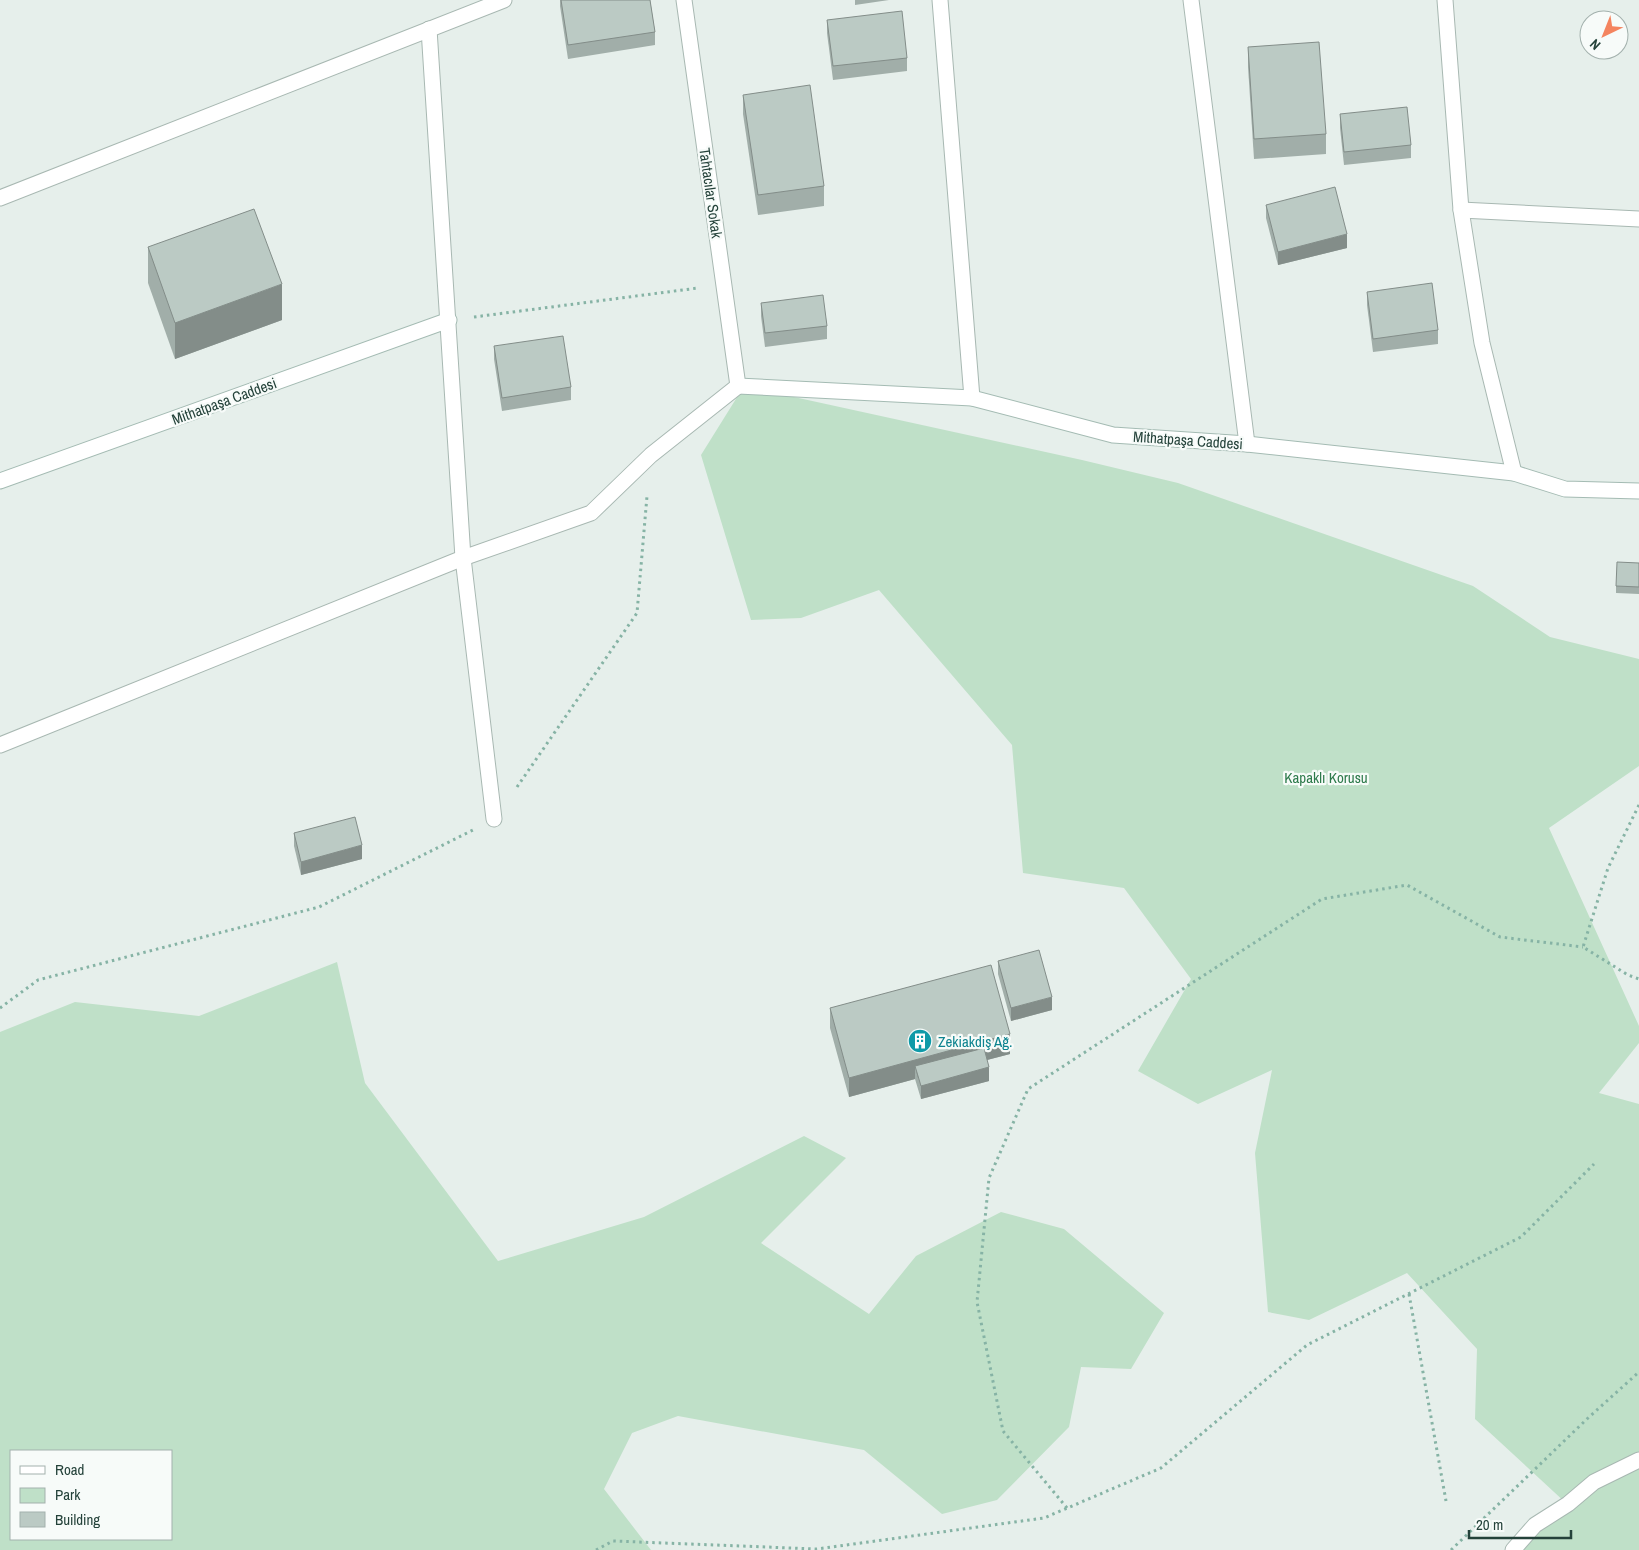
<svg xmlns="http://www.w3.org/2000/svg" width="1639" height="1550" viewBox="0 0 1639 1550" font-family="'Archivo Narrow',sans-serif">
<style>
.green{fill:#bfe0c8;fill-rule:evenodd}
.lines{fill:none;stroke-linecap:round;stroke-linejoin:round}
.street-casing{stroke:#a8b8b2;stroke-width:17}
.secondary-casing{stroke:#a4bbb3;stroke-width:17}
.path{stroke:#86b3a5;stroke-width:3;stroke-dasharray:2.5 4;stroke-linecap:butt}
.street{stroke:#fff;stroke-width:15}
.secondary{stroke:#fff;stroke-width:15}
.wall{fill:#a1aea9}
.shaded-wall{fill:#838d89}
.building{fill:#bbcac4;stroke:#838d89}
.labels{text-anchor:middle;dominant-baseline:central;stroke-width:4.5;stroke-linejoin:round;paint-order:stroke}
.street-label{font-size:15px;fill:#24423a;stroke:#f7fbf9}
.park-label{font-size:15px;fill:#2d7a4b;stroke:#f7fbf9}
.culture-label{font-size:15px;fill:#0d838f;stroke:#f7fbf9;text-anchor:start}
</style>
<rect width="100%" height="100%" fill="#e6efeb"/>
<g class="green">
<polygon points="744,386 1082,460 1178,483 1473,586 1550,637 1639,659 1639,766 1549,828 1639,1026 1639,1043 1599,1093 1639,1104 1639,1550 1517,1550 1567,1504 1475,1419 1477,1349 1407,1273 1309,1320 1268,1312 1255,1153 1272,1070 1198,1104 1138,1071 1191,979 1124,888 1023,873 1012,745 879,590 801,618 751,620 701,455"/>
<path d="M337 962 365 1083 498 1261 644 1217 804 1136 846 1158 761 1243 869 1314 916 1256 1001 1212 1064 1229 1164 1313 1131 1369 1081 1367 1069 1427 997 1500 942 1514 864 1450 678 1416 632 1433 604 1489 651 1550H0V1032L75 1002 199 1016ZM11 1451H171V1539H11Z"/>
</g>
<g class="lines">
<g class="street-casing">
<g id="street">
<polyline points="940,0 972,398"/>
<polyline points="1191,0 1247,444"/>
<polyline points="1445,0 1461,210 1482,343 1514,473"/>
<polyline points="429,29 463,558 494,819"/>
<polyline points="0,198 504,0"/>
<polyline points="1461,210 1639,219"/>
<polyline points="0,745 463,558 591,513 651,455 738,386 684,0"/>
<polyline points="1513,1550 1535,1525 1568,1504 1594,1482 1639,1460"/>
</g>
</g>
<g class="secondary-casing">
<g id="secondary">
<polyline points="738,386 972,398 1113,435 1247,444 1514,473 1565,489 1639,491"/>
<polyline points="0,481 449,320"/>
</g>
</g>
<g class="path">
<polyline points="474,317 698,288"/>
<polyline points="517,787 637,613 647,496"/>
<polyline points="1639,805 1608,868 1583,947 1628,975 1639,979"/>
<polyline points="0,1008 38,980 319,907 473,830"/>
<polyline points="1409,1294 1446,1501"/>
<polyline points="1067,1508 1003,1431 977,1302 989,1178 1028,1089 1322,899 1407,885 1500,937 1583,947"/>
<polyline points="596,1550 613,1541 817,1549 1044,1518 1161,1468 1307,1345 1521,1237 1594,1164"/>
<polyline points="1451,1550 1588,1418 1639,1372"/>
</g>
<use href="#street" class="street"/>
<use href="#secondary" class="secondary"/>
</g>
<g class="wall">
<polygon points="560,0 650,0 655,32 655,45 568,59 560,6"/>
<polygon points="855,0 889,0 855,5"/>
<polygon points="827,20 907,58 907,71 833,80 827,33"/>
<polygon points="1248,47 1326,134 1326,154 1254,159 1248,67"/>
<polygon points="743,95 824,186 824,206 758,215 743,114"/>
<polygon points="1340,114 1411,145 1411,158 1344,165 1340,128"/>
<polygon points="1266,205 1347,248 1278,265 1266,218"/>
<polygon points="148,247 282,320 175,359 148,283"/>
<polygon points="1367,292 1438,330 1438,344 1373,352 1367,305"/>
<polygon points="761,303 827,326 827,339 765,347 761,316"/>
<polygon points="494,346 571,387 571,400 502,411 494,359"/>
<polygon points="1639,563 1639,594 1616,593 1616,586"/>
<polygon points="294,833 362,859 301,875 294,846"/>
<polygon points="998,961 1052,1010 1011,1021 998,974"/>
<polygon points="830,1008 1010,1054 987,1060 989,1081 921,1099 915,1079 849,1097 830,1028"/>
</g>
<g class="shaded-wall">
<polygon points="1347,234 1347,248 1278,265 1278,252"/>
<polygon points="282,284 282,320 175,359 175,323"/>
<polygon points="362,845 362,859 301,875 301,862"/>
<polygon points="1052,997 1052,1010 1011,1021 1011,1008"/>
<polygon points="1010,1034 1010,1054 918,1078 915,1066 915,1079 849,1097 849,1078"/>
<polygon points="989,1067 989,1081 921,1099 921,1086"/>
</g>
<g class="building">
<polygon points="561,0 650,0 655,32 568,45"/>
<polygon points="902,11 907,58 833,66 827,20"/>
<polygon points="1319,42 1326,134 1254,139 1248,47"/>
<polygon points="810,85 824,186 758,195 743,95"/>
<polygon points="1407,107 1411,145 1344,152 1340,114"/>
<polygon points="1335,187 1347,234 1278,252 1266,205"/>
<polygon points="254,209 282,284 175,323 148,247"/>
<polygon points="1432,283 1438,330 1373,339 1367,292"/>
<polygon points="823,295 827,326 765,333 761,303"/>
<polygon points="563,336 571,387 502,398 494,346"/>
<polygon points="1617,562 1639,563 1639,587 1616,586"/>
<polygon points="355,817 362,845 301,862 294,833"/>
<polygon points="1039,950 1052,997 1011,1008 998,961"/>
<polygon points="991,965 1010,1034 849,1078 830,1008"/>
<polygon points="984,1048 989,1067 921,1086 915,1066"/>
</g>
<defs>
<g id="building-disc" transform="scale(1.25)"><circle r="9.5" fill="#0f9aa8" stroke="#f7fbf9"/><path d="M-4-6H4V6H1V3H-1V6H-4ZM-2.5-4.3h1.7v1.8h-1.7ZM.8-4.3h1.7v1.8H.8ZM-2.5-1h1.7V.8h-1.7ZM.8-1h1.7V.8H.8Z" fill="#fff"/></g>
</defs>
<g fill-rule="evenodd">
<use href="#building-disc" x="920" y="1041"/>
</g>
<g class="labels">
<g class="street-label">
<text transform="translate(711 193) rotate(82)">Tahtacılar Sokak</text>
<text transform="translate(224 401) rotate(-20)">Mithatpaşa Caddesi</text>
<text transform="translate(1188 440) rotate(4)">Mithatpaşa Caddesi</text>
</g>
<g class="park-label">
<text x="1326" y="777">Kapaklı Korusu</text>
</g>
<g class="culture-label">
<text x="938" y="1041">Zekiakdiş Ağ.</text>
</g>
</g>
<rect x="10" y="1450" width="162" height="90" fill="#f7fbf9" stroke="#a3b1ad"/>
<rect x="20" y="1466" width="25" height="8" fill="#ffffff" stroke="#a3b1ad"/>
<text x="55" y="1475" font-size="15" fill="#24423a">Road</text>
<rect x="20" y="1488" width="25" height="15" fill="#bfe0c8" stroke="#a3b1ad"/>
<text x="55" y="1500" font-size="15" fill="#24423a">Park</text>
<rect x="20" y="1512" width="25" height="15" fill="#bbcac4" stroke="#a3b1ad"/>
<text x="55" y="1525" font-size="15" fill="#24423a">Building</text>
<g transform="translate(1604 35) rotate(223)"><circle r="24" fill="#f7fbf9" stroke="#a3b1ad"/>
<path d="M0-4L9 19L0 12L-9 19Z" fill="#f4845f"/>
<text y="-8" font-size="14" font-weight="bold" text-anchor="middle" fill="#24423a">N</text>
</g>
<path d="M1469 1530v8h102v-8" fill="none" stroke="#24423a" stroke-width="2.5"/>
<text x="1476" y="1530" font-size="15" fill="#24423a" stroke="#f7fbf9" stroke-width="4" paint-order="stroke">20 m</text>
</svg>
